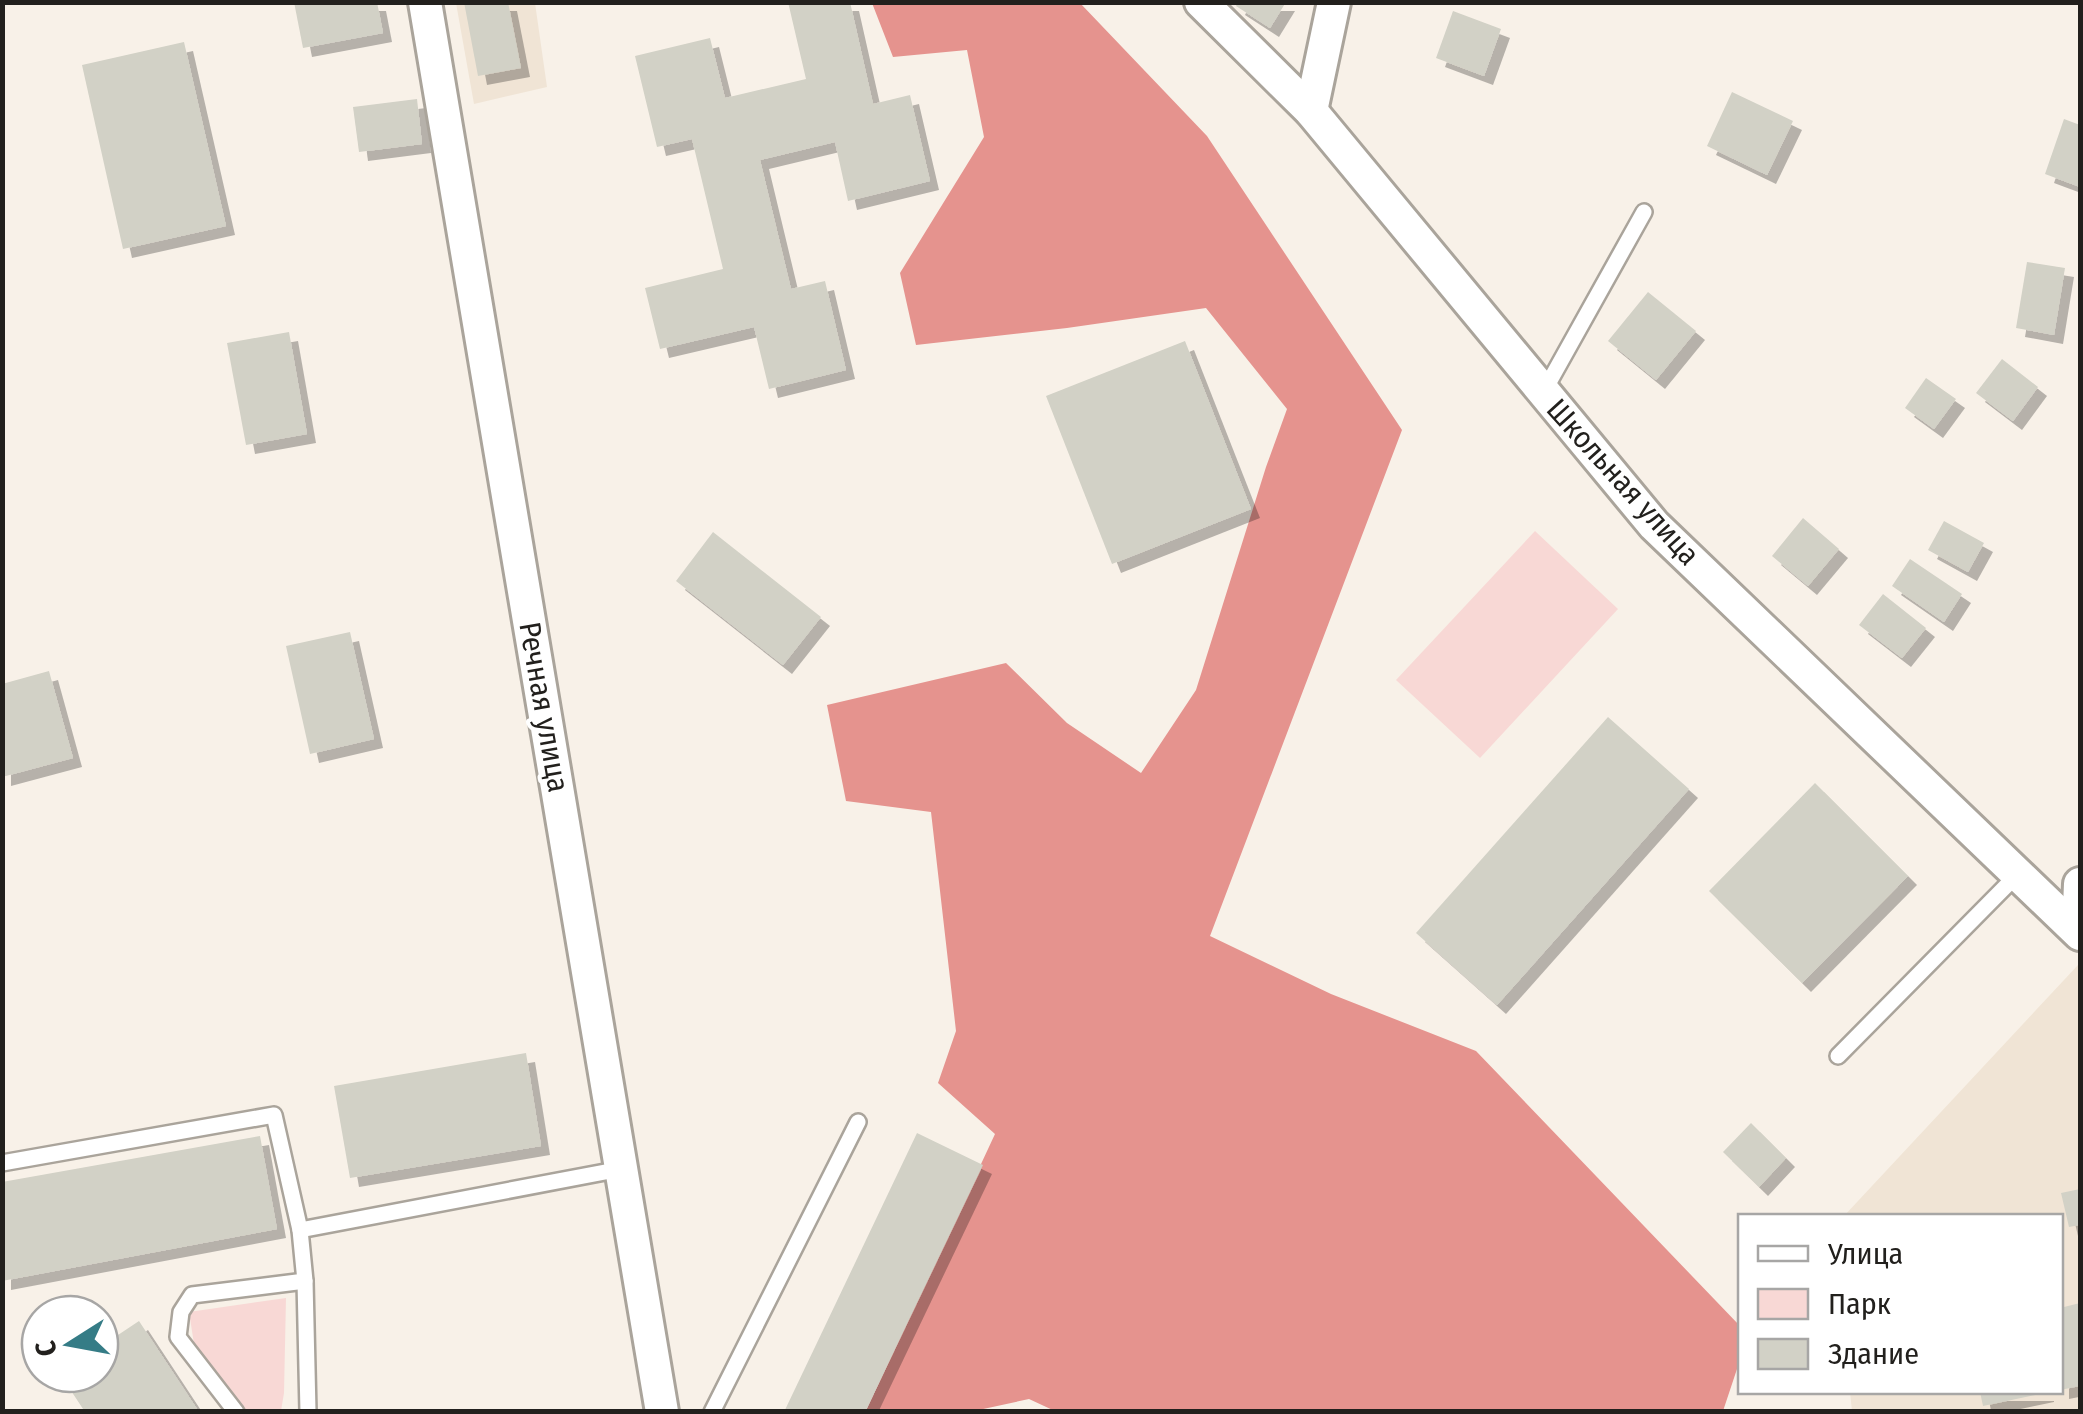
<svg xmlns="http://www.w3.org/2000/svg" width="2083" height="1414" viewBox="0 0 2083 1414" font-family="'Fira Sans Condensed',sans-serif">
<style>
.built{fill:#f0e4d5}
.green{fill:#f8d8d5}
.forest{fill:#e5938e}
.building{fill:#d2d1c6;filter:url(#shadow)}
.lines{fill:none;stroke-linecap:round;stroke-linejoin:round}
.lane-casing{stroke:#aaa49b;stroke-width:20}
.street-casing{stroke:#aaa49b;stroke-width:38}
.lane{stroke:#fff;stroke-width:15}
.street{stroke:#fff;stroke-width:32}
.labels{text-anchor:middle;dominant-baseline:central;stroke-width:8;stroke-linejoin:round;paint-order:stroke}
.street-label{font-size:30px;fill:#22201d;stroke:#fff}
</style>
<defs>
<filter id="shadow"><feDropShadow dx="9" dy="9" stdDeviation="0" flood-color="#0004"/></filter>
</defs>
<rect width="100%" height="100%" fill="#f8f1e8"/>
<g class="built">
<polygon points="456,3 535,3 547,87 474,104"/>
<polygon points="2078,965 2080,969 2080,1411 1852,1411 1850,1392 2060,1392 2060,1216 1844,1216"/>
</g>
<g class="green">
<polygon points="1535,531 1618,609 1480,758 1396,680"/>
<polygon points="286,1298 284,1393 281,1411 245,1411 200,1354 194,1344 189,1312"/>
</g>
<polygon class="forest" points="872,3 1080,3 1207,136 1402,430 1210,936 1331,994 1476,1051 1740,1326 1740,1360 1723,1411 1057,1412 1029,1399 974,1411 866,1411 995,1134 938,1083 956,1031 931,812 846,801 827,705 1006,663 1067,723 1141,773 1196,690 1266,467 1287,409 1206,308 1067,328 916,345 900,273 984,137 967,50 893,57"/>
<g class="building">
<polygon points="294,2 377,2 383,33 303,48"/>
<polygon points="464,2 508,2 521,68 478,76"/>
<polygon points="788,2 850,2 873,104 910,95 930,181 848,201 835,142 760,160 791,289 825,281 846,370 769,389 754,327 660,349 645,288 723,269 692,139 657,147 635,56 710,38 725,98 806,79"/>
<polygon points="1238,2 1286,2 1270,28 1236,6"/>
<polygon points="1453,11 1501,29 1484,76 1436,58"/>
<polygon points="184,42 226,226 123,249 82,65"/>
<polygon points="1732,92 1793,121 1767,175 1707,146"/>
<polygon points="417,99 422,144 359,152 353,107"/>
<polygon points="2064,119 2080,125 2080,187 2045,174"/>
<polygon points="2027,262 2065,268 2054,335 2016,328"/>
<polygon points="1648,292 1696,331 1656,380 1608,341"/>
<polygon points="289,332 307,434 246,445 227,343"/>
<polygon points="1185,341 1251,509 1112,564 1046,396"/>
<polygon points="2002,359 2038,387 2013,421 1976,393"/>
<polygon points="1926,378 1956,399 1934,429 1905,408"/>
<polygon points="1803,518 1839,549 1808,586 1772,556"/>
<polygon points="1944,521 1984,543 1968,572 1928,550"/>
<polygon points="713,532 821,617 783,665 676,581"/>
<polygon points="1910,559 1962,594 1944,622 1892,586"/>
<polygon points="1883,594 1926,628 1902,658 1859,625"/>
<polygon points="350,632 374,739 310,754 286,646"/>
<polygon points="49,671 73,758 2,777 2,684"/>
<polygon points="1608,717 1689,789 1497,1005 1416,933"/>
<polygon points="1815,783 1908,876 1802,983 1709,891"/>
<polygon points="526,1053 541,1146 350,1178 334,1086"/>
<polygon points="1751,1123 1786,1158 1759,1187 1723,1152"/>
<polygon points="917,1133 983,1165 865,1412 784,1412"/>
<polygon points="260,1136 277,1229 2,1281 2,1182"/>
<polygon points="2080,1189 2080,1225 2069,1227 2061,1193"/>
<polygon points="2080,1303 2080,1386 2060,1390 2060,1308"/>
<polygon points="139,1321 199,1412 85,1412 60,1374 100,1374 100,1347"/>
<polygon points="1980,1392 2045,1392 2045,1393 1983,1406"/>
</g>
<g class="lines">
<g class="lane-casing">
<g id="lane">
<polyline points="1543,393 1644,212"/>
<polyline points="1838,1056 2010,882 2020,875"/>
<polyline points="2,1163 274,1115 300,1230 305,1281 308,1412"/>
<polyline points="300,1230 621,1169"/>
<polyline points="236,1412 178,1337 181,1312 192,1295 305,1281"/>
<polyline points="712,1412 858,1122"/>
</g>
</g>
<g class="street-casing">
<g id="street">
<polyline points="425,2 662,1412"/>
<polyline points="1201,2 1311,111 1654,525 2080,934"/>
<polyline points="1311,111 1334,2"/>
<polyline points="2078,931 2080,884"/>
</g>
</g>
<use href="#lane" class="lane"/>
<use href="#street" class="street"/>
</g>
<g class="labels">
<g class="street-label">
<text transform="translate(1623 482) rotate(48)">Школьная улица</text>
<text transform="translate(544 707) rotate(80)">Речная улица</text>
</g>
</g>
<rect width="2083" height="1414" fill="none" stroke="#22201d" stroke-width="10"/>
<rect x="1738" y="1214" width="325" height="180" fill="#ffffff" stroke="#a7a6a5" stroke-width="2.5"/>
<rect x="1758" y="1246" width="50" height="15" fill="#ffffff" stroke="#a7a6a5" stroke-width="2.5"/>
<text x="1828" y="1264" font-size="30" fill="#22201d">Улица</text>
<rect x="1758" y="1289" width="50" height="30" fill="#f8d8d5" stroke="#a7a6a5" stroke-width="2.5"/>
<text x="1828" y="1314" font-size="30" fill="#22201d">Парк</text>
<rect x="1758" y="1339" width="50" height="30" fill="#d2d1c6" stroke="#a7a6a5" stroke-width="2.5"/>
<text x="1828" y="1364" font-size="30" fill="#22201d">Здание</text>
<g transform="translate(70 1344) rotate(259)"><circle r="48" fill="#ffffff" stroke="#a7a6a5" stroke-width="2.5"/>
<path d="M0-8L18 38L0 25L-18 38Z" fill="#357c86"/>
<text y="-15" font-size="28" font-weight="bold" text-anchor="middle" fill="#22201d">С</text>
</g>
</svg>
